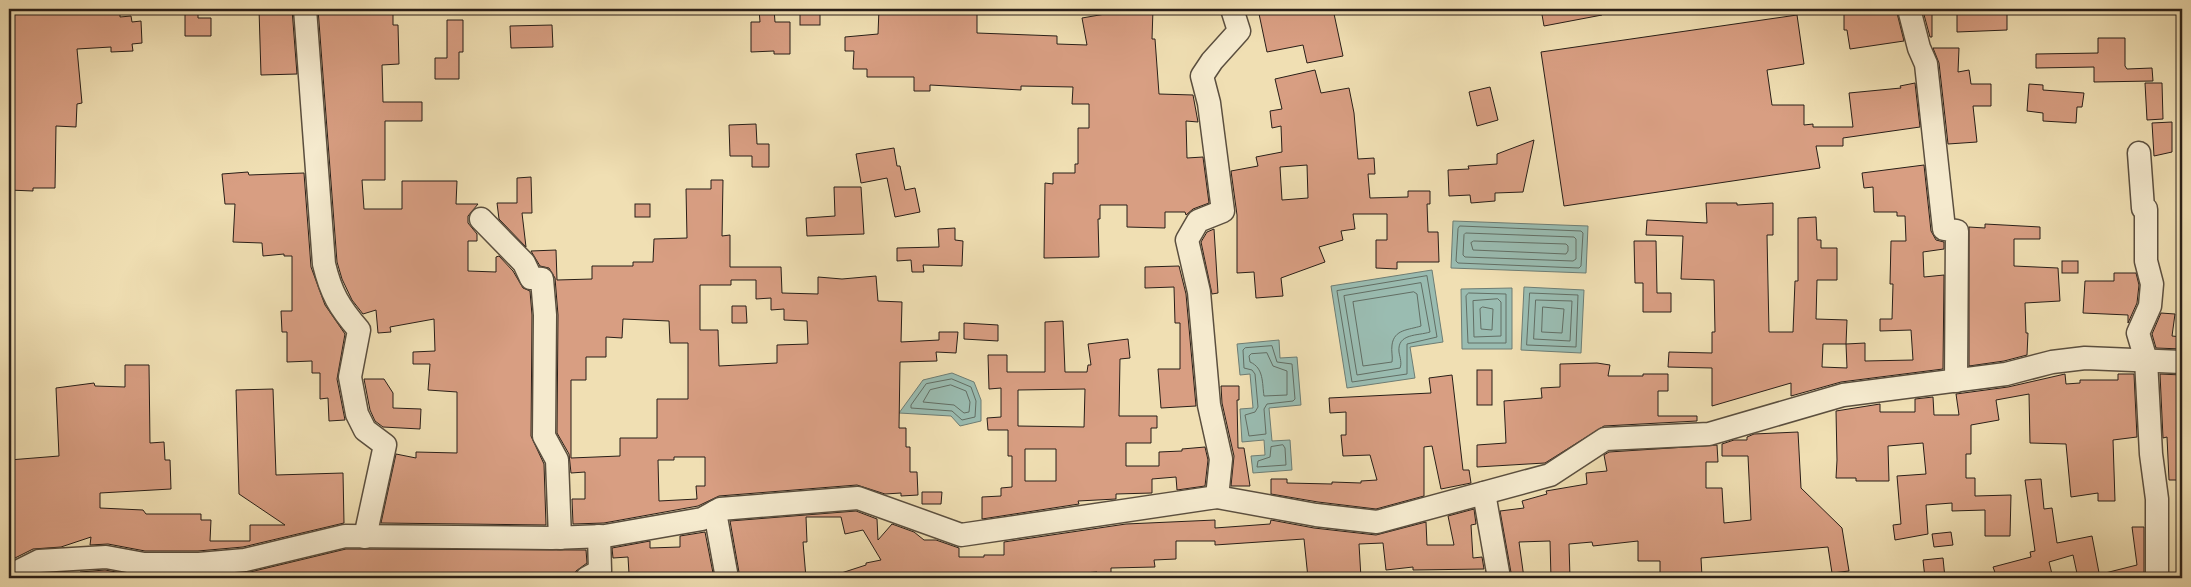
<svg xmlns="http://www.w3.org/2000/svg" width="2191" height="587" viewBox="0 0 2191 587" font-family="'Sorts Mill Goudy',serif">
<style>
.water{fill:#9abcb1;stroke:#6d7d74}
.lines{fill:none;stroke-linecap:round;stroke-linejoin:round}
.shore{stroke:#626e64;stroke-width:1}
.building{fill:#d89e82;stroke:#291f18;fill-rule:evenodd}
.minor-casing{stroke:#5b4f3f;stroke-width:25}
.minor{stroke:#f5eace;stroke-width:22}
</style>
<rect width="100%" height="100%" fill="#f0dfb3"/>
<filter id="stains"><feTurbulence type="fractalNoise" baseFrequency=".004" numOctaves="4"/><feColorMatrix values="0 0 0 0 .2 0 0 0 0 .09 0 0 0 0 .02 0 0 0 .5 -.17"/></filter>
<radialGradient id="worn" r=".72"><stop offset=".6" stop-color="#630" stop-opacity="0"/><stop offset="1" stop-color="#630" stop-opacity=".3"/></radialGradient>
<g class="water">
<polygon points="1453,221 1588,226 1586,273 1451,268"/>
<polygon points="1432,270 1443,342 1410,347 1415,378 1347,388 1331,286"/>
<polygon points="1524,287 1584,290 1581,353 1521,350"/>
<polygon points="1512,288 1512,349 1462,349 1461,289"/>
<polygon points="1279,340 1280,358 1297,357 1301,405 1269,408 1272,441 1290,440 1292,470 1253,473 1251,456 1265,455 1264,440 1242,442 1240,409 1253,408 1250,374 1240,375 1237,344"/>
<polygon points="952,373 974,382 981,400 981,421 960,426 951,416 899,413 923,380"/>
</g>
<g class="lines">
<g class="shore">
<polygon points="1460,226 1581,231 1583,233 1581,266 1579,268 1458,263 1456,261 1458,229"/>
<polygon points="1466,233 1574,237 1576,239 1576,259 1573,261 1465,257 1463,255 1464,235"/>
<polygon points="1474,241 1566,244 1568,246 1568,251 1566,254 1473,250 1471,243"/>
<polygon points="1427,276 1437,337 1407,344 1407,374 1352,382 1337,291"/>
<path d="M1421 283 1430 332C1418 336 1397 333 1399 352 1400 358 1402 363 1400 368L1357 375 1344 296Z"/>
<path d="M1414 292 1417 294 1421 326C1409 330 1394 329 1392 345 1391 351 1393 357 1392 362L1363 366 1353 302Z"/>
<polygon points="1469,293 1506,294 1506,343 1468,343 1466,296"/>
<polygon points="1530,293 1578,295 1576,347 1527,345"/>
<polygon points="1498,299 1501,302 1501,336 1474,337 1473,301"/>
<polygon points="1536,300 1572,301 1570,341 1534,339"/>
<polygon points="1483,307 1493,309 1492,330 1481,329 1480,309"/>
<polygon points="1543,307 1564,309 1562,333 1542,332"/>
<polygon points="1272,346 1277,362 1292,364 1295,399 1293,401 1267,404 1264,409 1266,434 1249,436 1245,415 1255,412 1258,407 1255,374 1252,370 1244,368 1243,350 1245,348"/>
<path d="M1267 353 1273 366 1287 371V395L1264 396C1262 383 1264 368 1250 362L1249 356 1251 354Z"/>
<polygon points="952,379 971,387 976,401 975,417 962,420 952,411 911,408 911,405 926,384"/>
<polygon points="951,385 966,391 970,402 969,412 964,413 954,405 923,402 930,390"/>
<polygon points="1283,445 1285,448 1286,465 1257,467 1258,461 1270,457 1271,447"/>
</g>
</g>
<g class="building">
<polygon points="9,9 74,9 74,14 120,14 120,17 131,16 132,22 141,21 142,43 132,44 133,51 111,52 111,47 77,49 82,103 77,104 76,127 56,126 55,188 33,188 33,191 9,190"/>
<polygon points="185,9 198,9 198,18 211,18 211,36 185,36"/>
<polygon points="259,9 292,9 297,74 261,75"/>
<polygon points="318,9 393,9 393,25 398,25 399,64 382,65 383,102 422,102 422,121 385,121 385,180 362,180 364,209 402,209 402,181 457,181 456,204 478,204 468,216 468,223 477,234 477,241 468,241 468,271 496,272 496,257 499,256 513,271 523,288 530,291 532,315 531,436 544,464 546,525 381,523 396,454 416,458 416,452 457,453 457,392 428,390 430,364 413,364 413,352 435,351 434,319 390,327 391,332 378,333 376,310 363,314 352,300 342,279 337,262"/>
<polygon points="759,9 774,9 775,22 790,22 790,54 774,54 774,51 751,52 751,22 760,22"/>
<rect x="800" y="9" width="20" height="16"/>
<polygon points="879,9 894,9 894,11 932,11 932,13 977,13 977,33 1057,36 1057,44 1087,45 1082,18 1111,13 1111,9 1153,9 1152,39 1155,39 1159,94 1193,95 1198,122 1186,121 1187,158 1203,157 1209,203 1193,209 1186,215 1185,212 1165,212 1165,228 1127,227 1127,205 1100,205 1100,219 1098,219 1099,257 1044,258 1045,183 1053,184 1053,173 1075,173 1075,164 1078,164 1078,128 1089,128 1089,104 1072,104 1073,87 1021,86 1021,90 930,85 930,91 914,91 914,77 867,77 867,69 853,69 854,51 845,51 845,37 878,34"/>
<polygon points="1258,9 1333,9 1343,56 1307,63 1303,45 1267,52"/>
<polygon points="1541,9 1602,9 1602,15 1544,26"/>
<polygon points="1844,9 1896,9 1904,41 1850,49 1847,30 1844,30"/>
<polygon points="1957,9 2007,9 2007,30 1957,32"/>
<polygon points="1923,11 1932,11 1932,37 1930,37"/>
<polygon points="1797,15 1804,64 1767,70 1772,105 1804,105 1804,125 1813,124 1813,127 1853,127 1849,93 1901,88 1900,86 1915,83 1920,127 1843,138 1843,146 1816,146 1820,168 1564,206 1541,52"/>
<polygon points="447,20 463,20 463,52 459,52 459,79 435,79 435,58 447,58"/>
<polygon points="552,25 553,47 511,48 510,26"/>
<polygon points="2098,38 2125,38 2125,66 2127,69 2152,68 2153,81 2094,82 2094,67 2036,68 2036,54 2098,53"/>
<polygon points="1933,48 1959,48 1958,72 1969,70 1971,84 1991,84 1991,106 1973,106 1977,142 1948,144 1939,63"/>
<path d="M1315 70 1321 93 1349 88 1354 113 1358 159 1374 158 1375 174H1368L1370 198 1408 197V191H1430V204H1427L1428 232H1438L1439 262H1397V269L1376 268V240H1387V214H1353L1355 229 1341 231 1343 240 1319 247 1325 262 1281 278 1283 296 1256 298 1254 272 1237 273V215L1231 171 1258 166 1256 157 1282 152 1281 126 1272 128 1270 111 1282 109 1275 79ZM1307 165 1308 198 1282 200 1280 167Z"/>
<polygon points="2145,83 2162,83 2163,119 2147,120"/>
<polygon points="2029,84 2043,85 2043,90 2084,93 2082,107 2077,107 2076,123 2043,121 2043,113 2027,111"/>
<polygon points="1490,87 1498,120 1477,126 1469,92"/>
<polygon points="2172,122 2172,152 2154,156 2152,123"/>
<polygon points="756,124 757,144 769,144 769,167 752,167 752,156 730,156 729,125"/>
<polygon points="1534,140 1523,192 1495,193 1495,201 1471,203 1470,195 1449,196 1448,170 1469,169 1468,166 1497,164 1497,154"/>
<polygon points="894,148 897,166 900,166 905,190 915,188 920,212 895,217 887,178 861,183 856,154"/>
<polygon points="1924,165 1931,231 1936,240 1944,242 1944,249 1923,252 1924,277 1944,275 1943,369 1841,382 1791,396 1791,383 1712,406 1712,368 1668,367 1669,352 1712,353 1712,332 1715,332 1714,280 1681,279 1683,236 1646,235 1647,220 1707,223 1706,203 1737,203 1737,205 1773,203 1773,235 1767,235 1769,332 1793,332 1795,281 1798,281 1798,218 1816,217 1817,240 1821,240 1821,248 1837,248 1837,280 1817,280 1816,319 1847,320 1846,344 1823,344 1822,367 1847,368 1846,344 1865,343 1865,361 1913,360 1911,330 1880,331 1880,319 1892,319 1893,284 1890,284 1891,241 1906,241 1905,216 1897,216 1897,212 1874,212 1873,187 1864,188 1862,173"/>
<polygon points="248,172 249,175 304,173 311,267 325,305 345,334 337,379 345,420 329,421 328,398 320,399 320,373 312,373 312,361 287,362 287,332 282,332 281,311 292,311 292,256 284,256 284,254 263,256 262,243 233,242 235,204 225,204 222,174"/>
<polygon points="531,177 532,213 522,213 526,247 499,219 497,203 517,203 517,178"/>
<path d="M711 180H723L722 236 730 235V267H781L782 293 818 294V277L842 279 876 276 878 301 902 302 901 342 939 340V332H958L956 353 936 352 937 361 900 362 899 428H906V447H910V472H917L918 495 901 496V493L885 494 857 485 719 496 698 506 604 523 573 524 572 499H585V472L571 473 569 454 557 433 558 315 555 278 549 268 540 266 531 251 556 250 557 280 592 279V266H633V262H653L654 239 687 238 686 189H711ZM731 280H756V299L771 298V310L784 309V320L807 321 808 344 777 345V363L719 366 718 330H700V285H731ZM623 319 669 321 670 343H688V399H657V438H620V456L571 458V380H586V357H606V337L622 338ZM674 457H705V486H696L697 499 659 501 658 460H674Z"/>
<polygon points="834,187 861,187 864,234 807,236 806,218 835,216"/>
<rect x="635" y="204" width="15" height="13"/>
<polygon points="1985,224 2040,227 2040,239 2014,239 2014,266 2058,268 2060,301 2025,303 2026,333 2028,333 2027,355 2004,361 1969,366 1969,227 1985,228"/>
<polygon points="955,228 955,240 963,241 962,266 923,265 924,272 912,272 911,260 897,261 897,248 939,247 938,229"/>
<polygon points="1214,229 1218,293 1212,294 1201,242 1207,232"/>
<polygon points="1634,241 1656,241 1657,293 1671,293 1671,312 1643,312 1643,283 1635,283"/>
<rect x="2062" y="261" width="16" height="12"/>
<polygon points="1179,266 1186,294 1196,406 1161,408 1158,369 1180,369 1180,323 1175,323 1174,287 1145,288 1145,267"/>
<polygon points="2114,273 2136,273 2139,285 2137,303 2128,323 2128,315 2083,313 2085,281 2114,281"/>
<polygon points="732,306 746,306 747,323 732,323"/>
<polygon points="2161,313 2175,314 2172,336 2182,337 2182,349 2156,348 2152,334"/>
<path d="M1063 321 1065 372H1087L1088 365H1091L1088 344 1128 339 1130 358 1120 359 1119 416H1157V428H1151V443H1126V466H1159V452L1182 451V449L1205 447 1208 460 1205 486 1177 490 1176 477 1152 479V493L1116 494V499L1078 501 1079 504 982 519V497L1001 496V488L1012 487V456H1008V430H988L987 418 1001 417V388L989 389 988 355H1007V372H1045V322ZM1085 389 1084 427 1018 426V390ZM1025 449H1056V481H1025Z"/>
<polygon points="964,323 998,325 998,341 964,339"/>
<polygon points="1597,363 1610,365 1608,376 1643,376 1643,374 1668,374 1668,391 1658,391 1658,416 1697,416 1697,421 1604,426 1545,463 1477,467 1477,445 1506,443 1504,401 1542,398 1541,388 1560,387 1560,364"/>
<polygon points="125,365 149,365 150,443 164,442 165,460 170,460 171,489 100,493 100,508 143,510 146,514 201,514 201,520 211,520 210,541 250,541 250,525 285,525 239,494 236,390 273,389 276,475 343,473 344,523 243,547 198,551 145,551 108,544 90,545 91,537 61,547 33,549 9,561 9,529 14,527 9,511 9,460 59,456 56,388 94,383 95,386 125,387"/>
<rect x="1477" y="370" width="15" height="35"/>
<polygon points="2065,374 2066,384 2080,383 2080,380 2118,380 2118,374 2134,374 2137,437 2113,440 2115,501 2098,501 2098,493 2071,497 2066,444 2030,443 2029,394 1996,400 1999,420 1971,425 1971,454 1966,454 1966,478 1975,478 1975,496 2011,495 2010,536 1985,536 1985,510 1952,511 1952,503 1926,505 1928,534 1895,540 1893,525 1901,524 1897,476 1926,474 1923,443 1888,446 1889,481 1856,481 1856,478 1836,478 1837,460 1836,411 1880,404 1880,412 1915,412 1915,399 1933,397 1934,415 1959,415 1956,394 2008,387"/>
<polygon points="2160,374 2182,375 2182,396 2177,396 2177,435 2182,434 2182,480 2169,480 2167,437 2163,438"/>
<polygon points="1452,375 1463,470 1469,470 1471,483 1441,489 1432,446 1424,447 1424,496 1376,509 1318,502 1271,494 1271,479 1287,479 1287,483 1332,484 1332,482 1361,483 1361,481 1377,480 1370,455 1343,456 1341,435 1346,435 1346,412 1330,413 1329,398 1431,393 1429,378"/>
<polygon points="364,379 384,379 393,393 393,408 421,409 420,429 383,427 375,421 370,410"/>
<polygon points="1221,386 1239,386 1239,400 1237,400 1238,448 1244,448 1250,486 1231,486 1234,456 1222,403"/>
<polygon points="1798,432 1801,488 1842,528 1849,571 1832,573 1828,547 1701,558 1702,577 1660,578 1660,561 1638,561 1638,541 1593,546 1592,542 1569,544 1570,578 1551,578 1550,541 1519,542 1524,578 1512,578 1500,511 1524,508 1522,501 1547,494 1546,491 1587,484 1586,473 1607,471 1604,455 1609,452 1717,445 1718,462 1706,462 1706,488 1722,488 1724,523 1751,520 1748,456 1722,456 1722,444 1734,440 1747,440 1747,437 1754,434"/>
<polygon points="2041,479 2044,509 2052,508 2057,543 2092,536 2100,578 2078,578 2073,555 2049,562 2053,578 1997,578 1993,567 2031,557 2030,552 2035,551 2025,480"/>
<polygon points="922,492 942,492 941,504 922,504"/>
<polygon points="1474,509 1476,524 1471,525 1473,558 1482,557 1484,569 1413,570 1413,567 1386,570 1383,543 1359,544 1361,578 1308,578 1304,539 1215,545 1215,541 1176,541 1176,559 1154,560 1155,567 1111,568 1111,578 1097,578 1097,572 1055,575 1055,578 833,578 832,576 866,565 866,563 881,560 863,530 845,534 841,517 806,517 807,542 803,542 806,578 786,578 786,573 755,578 740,578 730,521 856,511 877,519 878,540 892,524 914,532 924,540 936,540 959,548 959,557 984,557 984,555 1004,555 1004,542 1126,524 1215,520 1215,528 1270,524 1271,520 1314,528 1376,535 1426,522 1427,545 1454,545 1448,516"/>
<polygon points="2132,527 2144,527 2144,578 2102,578 2101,574 2137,565"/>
<polygon points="705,532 714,578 658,577 658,573 629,574 628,557 613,558 612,548 650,541 650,548 680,547 680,536"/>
<polygon points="1951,532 1953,545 1934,547 1932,534"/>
<polygon points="346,549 586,550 587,563 576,571 574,578 80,578 80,572 105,570 144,577 199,577 246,573"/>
<polygon points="1943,558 1945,578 1925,578 1923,560"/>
</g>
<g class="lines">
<g class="minor-casing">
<g id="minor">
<path d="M305 9 324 264C331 293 339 307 359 330L350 377 357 414 365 430 385 445 365 537"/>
<polyline points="1909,9 1919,48 1926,64 1944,229 1957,231 1956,381"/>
<polyline points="2139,153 2143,208 2146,209 2146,261 2152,284 2150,306 2138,333 2146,360 2151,454 2157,499 2157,578"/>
<polyline points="481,219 524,263 531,278 542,279 545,315 544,436 557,460 560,538"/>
<polyline points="1484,493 1499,578"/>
<polyline points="1217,497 1221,459 1209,405 1199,292 1187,240 1198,221 1223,211 1209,103 1202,76 1212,61 1239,31 1232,9"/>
<polyline points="715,512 727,578"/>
<polyline points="9,576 39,561 106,557 144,564 199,564 245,560 345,536 552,538 605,536 702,519 720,509 858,498 961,535 1217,497 1316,515 1377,522 1550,475 1605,439 1709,434 1843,395 2006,374 2052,362 2085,358 2182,362"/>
<polyline points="587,578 600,571 599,536"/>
</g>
</g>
<use href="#minor" class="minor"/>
</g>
<rect width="2191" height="587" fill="none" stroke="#f0dfb3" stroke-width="30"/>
<rect x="10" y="10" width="2171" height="567" fill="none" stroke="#291f18" stroke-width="2.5"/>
<rect x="15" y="15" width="2161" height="557" fill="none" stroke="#291f18"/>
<rect width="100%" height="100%" filter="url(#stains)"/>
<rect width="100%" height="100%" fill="url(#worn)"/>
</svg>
